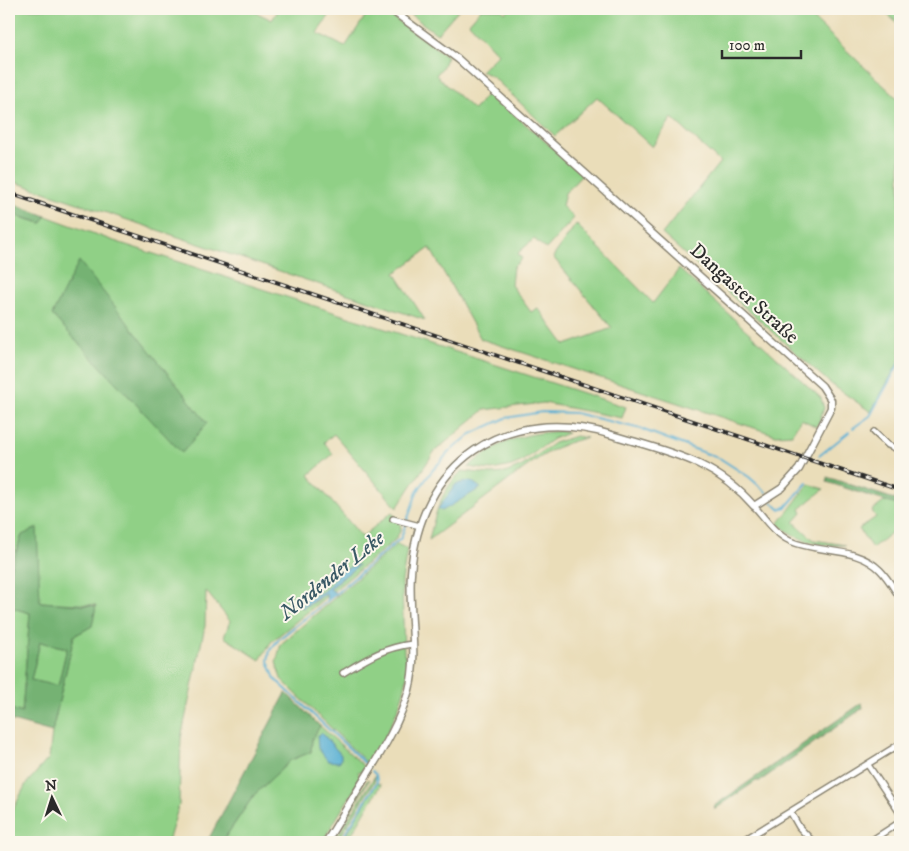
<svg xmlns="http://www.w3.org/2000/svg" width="909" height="851" viewBox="0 0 909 851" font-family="'IM FELL DW Pica',serif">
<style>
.green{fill:#90d086;stroke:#5e7e58;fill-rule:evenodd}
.forest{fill:#74b273;stroke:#506e4f;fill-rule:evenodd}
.water{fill:#55aed3;stroke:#406c7f}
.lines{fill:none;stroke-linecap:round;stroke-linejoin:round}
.stream{stroke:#55aed3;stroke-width:2}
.minor-casing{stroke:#8a8472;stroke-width:8}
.tertiary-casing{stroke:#8a8472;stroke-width:9}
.minor{stroke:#fff;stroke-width:5}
.tertiary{stroke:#fff;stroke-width:6}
.rail-casing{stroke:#2b2b2b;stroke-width:4}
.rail{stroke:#fbf7ec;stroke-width:2;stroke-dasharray:5.5;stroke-linecap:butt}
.labels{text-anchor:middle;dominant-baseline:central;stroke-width:4;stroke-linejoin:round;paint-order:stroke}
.street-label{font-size:20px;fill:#2b2b2b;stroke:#fbf7ec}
.water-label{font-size:21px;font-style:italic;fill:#3a5966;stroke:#fbf7ec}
</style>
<rect width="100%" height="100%" fill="#fbf7ec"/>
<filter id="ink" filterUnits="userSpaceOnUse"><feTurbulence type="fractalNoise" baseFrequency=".02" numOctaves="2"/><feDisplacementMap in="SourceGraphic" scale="10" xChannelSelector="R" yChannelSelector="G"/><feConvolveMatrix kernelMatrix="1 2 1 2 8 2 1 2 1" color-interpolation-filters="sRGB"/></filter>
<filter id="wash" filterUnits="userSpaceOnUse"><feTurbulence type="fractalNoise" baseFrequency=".0096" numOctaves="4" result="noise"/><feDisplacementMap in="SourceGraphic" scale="20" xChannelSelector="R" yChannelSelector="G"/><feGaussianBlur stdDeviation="1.12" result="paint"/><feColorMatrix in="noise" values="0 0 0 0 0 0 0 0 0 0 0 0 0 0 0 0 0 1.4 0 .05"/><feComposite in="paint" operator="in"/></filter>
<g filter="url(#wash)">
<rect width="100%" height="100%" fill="#eaddb9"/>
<g class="green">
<polygon points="9,9 249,9 272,20 279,9 334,9 317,33 345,47 370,9 381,9 447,56 442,68 436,75 474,110 488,92 583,174 565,193 562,206 574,218 546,249 534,239 518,253 522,259 513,267 511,285 531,312 538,308 565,345 612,328 553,257 576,224 653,303 679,269 821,398 824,408 817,427 801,419 792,434 776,435 481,339 430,248 395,273 425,320 9,180"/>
<polygon points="403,9 459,9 437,34"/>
<polygon points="481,9 501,9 505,13 508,9 803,9 900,101 900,359 871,412 831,384 662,234 720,162 672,118 652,147 597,97 555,136 493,77 481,71 498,54 469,23"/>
<polygon points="882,9 900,9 900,26"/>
<path d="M9 214 41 223 46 216 111 240 626 407 622 418 544 403 484 410 434 452 397 508 334 434 324 442 333 454 309 475 362 537 392 512 400 523 401 530 394 541 271 642 260 660 224 637 230 621 206 591 205 626 181 738 179 805 168 842H9V818L26 784 49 758 52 732 74 636 92 626 96 605 40 602 22 535 9 573ZM355 565 358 566C339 578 324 600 302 608 308 595 313 598 324 591 337 581 337 572 355 565Z"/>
<path d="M560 431 568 433 553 439 521 462 511 466 492 470 468 467C499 441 520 434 560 431Z"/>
<path d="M576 436 587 438C553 443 524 469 497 489 474 506 452 523 429 540 435 514 441 490 462 471L491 474 505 473 522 466 554 443Z"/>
<path d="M809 484 824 489 800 509 802 513 794 522 814 540 845 545C818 547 798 541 778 524Z"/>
<polygon points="885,501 900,506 900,526 872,548 859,529 876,517 872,511"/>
<path d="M397 544 407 549 402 581 404 654C418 675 388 733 376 753L371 754 369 756 372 760 370 759 368 764 281 679 276 662 281 644Z"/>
<polygon points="9,607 30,613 22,713 9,708"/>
<polygon points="40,642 67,648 58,686 31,680"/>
<path d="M320 726 365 767 362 771 364 773 359 771 358 773 362 777 322 842H222L254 795 291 760 311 752 312 739ZM322 733 341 755 317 736Z"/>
<polygon points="375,776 374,782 337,842 334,842"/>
<polygon points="368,779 369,780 332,842 330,842"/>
<polygon points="377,783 381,785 347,842 342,842"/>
</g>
<g class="forest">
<polygon points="9,202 46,216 42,223 9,214"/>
<polygon points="79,261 207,423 182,453 52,315"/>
<polygon points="827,477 900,501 900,506 827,482"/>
<path d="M37 528 40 602 96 606 92 626 74 636 52 732 9 720V708L22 713 30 613 9 607V573L22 535ZM40 642 67 648 58 686 31 680Z"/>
<polygon points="286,693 320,726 312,739 311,752 291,760 254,795 222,842 207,842"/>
<polygon points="862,703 863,708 760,781 756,781 715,809 714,806"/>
</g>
<g class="water">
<polygon points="471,481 481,488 442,511 438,509 456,484"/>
<polygon points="355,565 359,565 337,582 330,589 337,594 327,601 326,593 302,608 301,607 306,599 322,592 328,587 339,572"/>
<polygon points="322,733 341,755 341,760 339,762 328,761 318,748 317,736"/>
</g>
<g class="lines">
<g class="stream">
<polyline points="853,428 870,416 900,362"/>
<polyline points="819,456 849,432"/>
<polyline points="772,502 779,509 786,507 807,483"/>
<polyline points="369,767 275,679 268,661 270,650 279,639 327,601 401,538 417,492 431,472 450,451 471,434 506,418 542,412 575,413 641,429 721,459 749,477 766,492"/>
<polyline points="340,842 377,782 376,775 372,771"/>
</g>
</g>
</g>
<g filter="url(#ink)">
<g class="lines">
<g class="minor-casing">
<g id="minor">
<polyline points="874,432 888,445 900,450"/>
<path d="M754 506C765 518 775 534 790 541 819 554 856 546 880 570 888 578 894 589 900 598"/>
<polyline points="393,519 420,526"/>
<path d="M343 673C368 658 383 648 412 644"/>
<polyline points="868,765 900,813"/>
<polyline points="791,813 799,827 813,842"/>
<polyline points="741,842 900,744"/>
<polyline points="869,842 900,822"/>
</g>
</g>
<g class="tertiary-casing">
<path id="tertiary" d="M326 842C340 820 353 797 367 775 384 748 400 721 409 690 419 653 408 612 411 573 419 462 505 403 612 435 668 452 714 460 754 506L782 488 799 469 831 408V400L822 386 458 59 390 9"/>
</g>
<use href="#minor" class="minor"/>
<use href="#tertiary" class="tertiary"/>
<g class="rail-casing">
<polyline id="rail" points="9,193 900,490"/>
</g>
<use href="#rail" class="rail"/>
</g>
</g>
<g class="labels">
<g class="street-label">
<text transform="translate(744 294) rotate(42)">Dangaster Straße</text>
</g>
<g class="water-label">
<text transform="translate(332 576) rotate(-39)">Nordender Leke</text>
</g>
</g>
<rect width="909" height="851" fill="none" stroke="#fbf7ec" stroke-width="30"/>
<g transform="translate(52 798) rotate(356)" stroke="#fbf7ec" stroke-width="4" paint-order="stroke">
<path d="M0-4L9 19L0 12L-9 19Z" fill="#2b2b2b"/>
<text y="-8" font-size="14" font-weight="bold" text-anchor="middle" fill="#2b2b2b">N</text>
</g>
<path d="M722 50v8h79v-8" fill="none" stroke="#2b2b2b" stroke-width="2.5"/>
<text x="729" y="50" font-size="15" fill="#2b2b2b" stroke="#fbf7ec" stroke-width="4" paint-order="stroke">100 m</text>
</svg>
